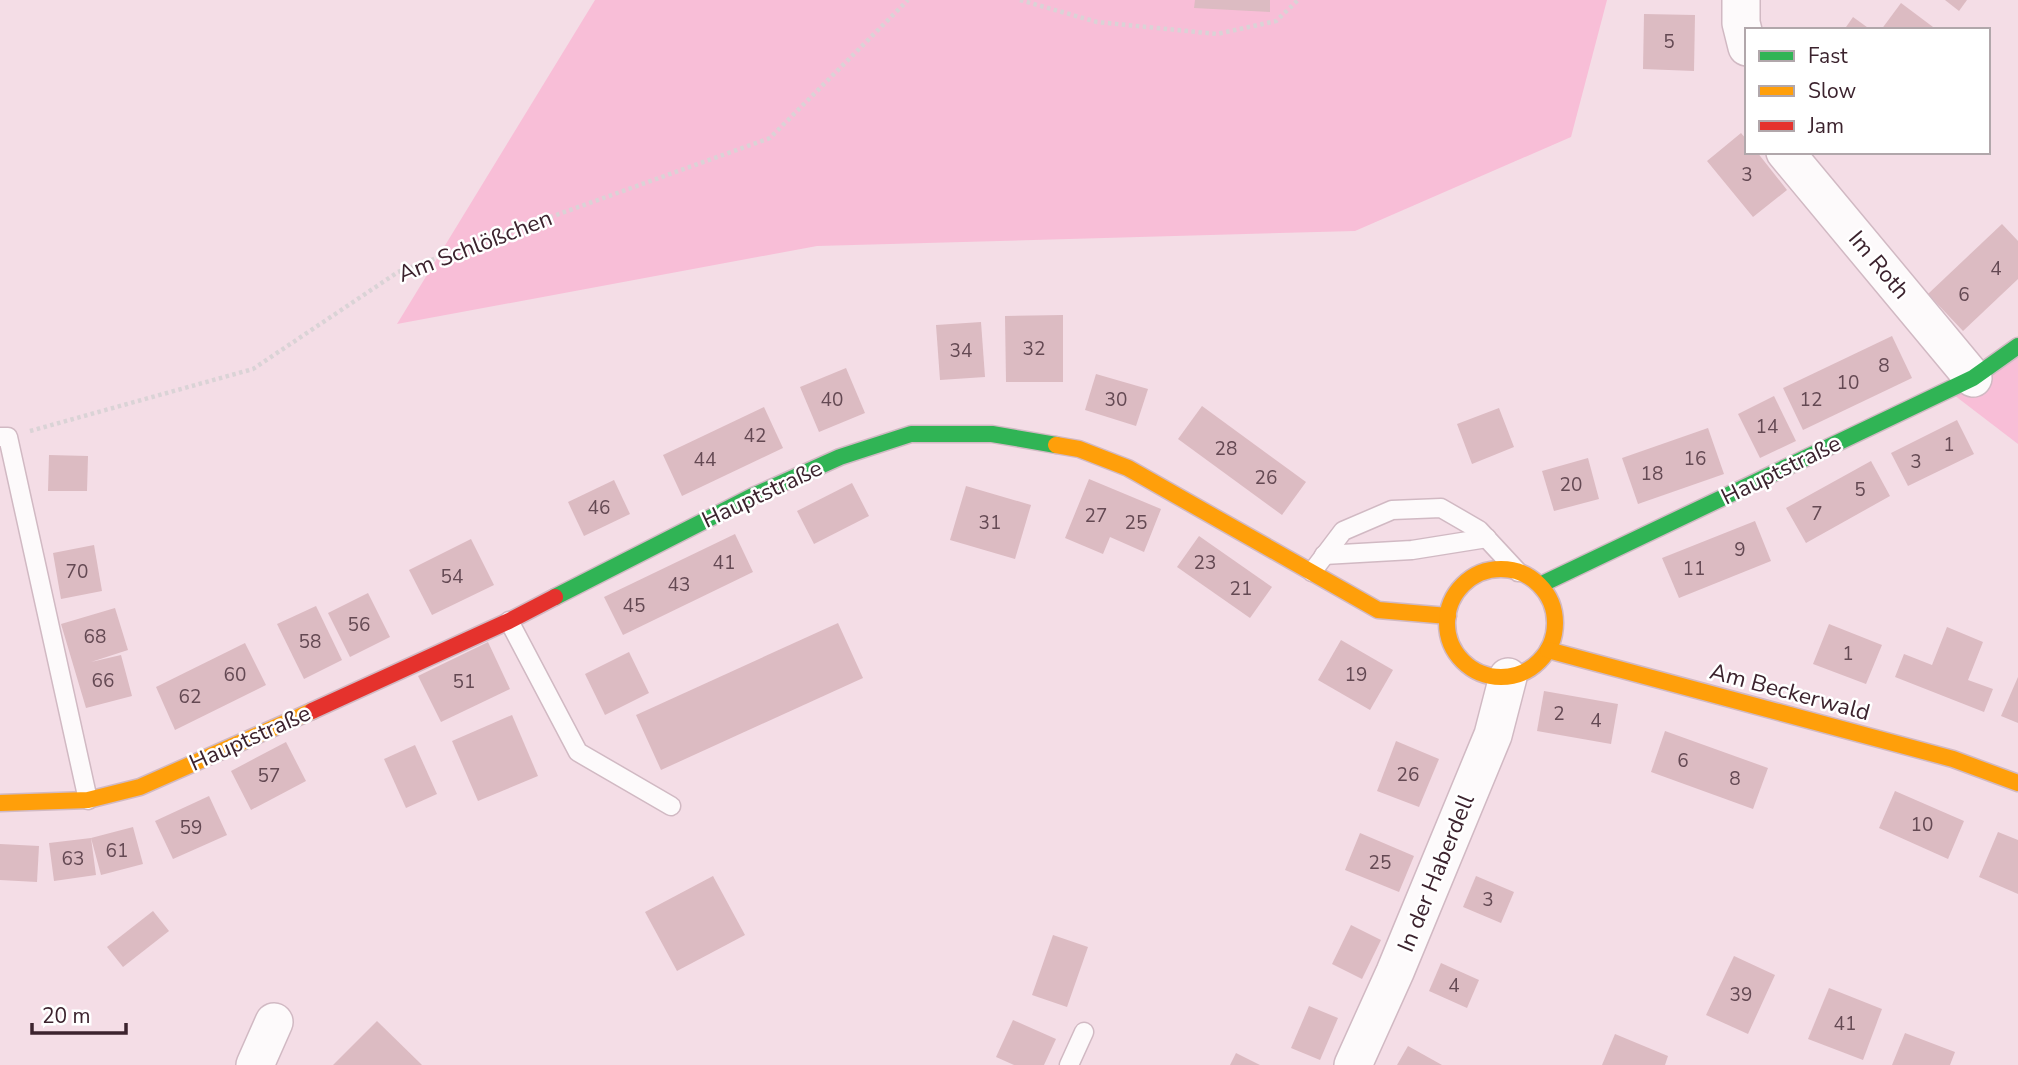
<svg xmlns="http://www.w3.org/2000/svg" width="2018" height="1065" viewBox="0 0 2018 1065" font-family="'Nunito Sans',sans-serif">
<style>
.green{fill:#f8bed7}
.building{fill:#dcbbc2}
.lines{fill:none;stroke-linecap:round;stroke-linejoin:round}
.lane-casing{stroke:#d1b9c3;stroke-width:21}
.street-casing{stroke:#d1b9c3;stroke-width:40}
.fast-casing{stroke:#d1b9c3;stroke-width:19}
.slow-casing{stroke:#d1b9c3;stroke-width:19}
.jam-casing{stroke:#d1b9c3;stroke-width:19}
.path{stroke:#dad3d6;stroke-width:4.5;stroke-dasharray:3.5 3.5;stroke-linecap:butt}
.lane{stroke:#fdfafb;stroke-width:18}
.street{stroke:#fdfafb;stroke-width:37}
.fast{stroke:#30b455;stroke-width:16}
.slow{stroke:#ff9f0a;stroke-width:16}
.jam{stroke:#e5322d;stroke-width:16}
.labels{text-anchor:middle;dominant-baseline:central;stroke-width:5;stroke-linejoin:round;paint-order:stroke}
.number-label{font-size:19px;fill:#644953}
.street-label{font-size:23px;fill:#3c232e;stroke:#fff}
</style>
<rect width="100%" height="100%" fill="#f4dde6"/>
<g class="green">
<polygon points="595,0 1607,0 1571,137 1355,231 817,246 397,324"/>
<polygon points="2018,352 2018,444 1954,395"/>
</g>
<g class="building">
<polygon points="1195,0 1270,0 1270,12 1194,8"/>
<polygon points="1945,0 1967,0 1959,11"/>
<polygon points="1901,3 1933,27 1931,30 1881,30"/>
<polygon points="1644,14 1695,15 1694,71 1643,69"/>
<polygon points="1853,17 1871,30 1844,30"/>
<polygon points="1741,133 1747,140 1747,152 1757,152 1787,190 1753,217 1707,161"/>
<polygon points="2002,224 2018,241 2018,279 1963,331 1928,294"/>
<polygon points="1063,315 1063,382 1006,382 1005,316"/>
<polygon points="981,322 985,377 940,380 936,325"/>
<polygon points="1892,336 1912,378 1803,430 1783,388"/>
<polygon points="846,368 865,413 819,432 800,387"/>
<polygon points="1096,374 1148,389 1136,426 1085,410"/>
<polygon points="1774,396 1796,441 1760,458 1738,414"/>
<polygon points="1202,406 1306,482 1282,515 1178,439"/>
<polygon points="764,407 783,448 682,496 663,455"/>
<polygon points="1499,408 1514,447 1472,464 1457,424"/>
<polygon points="1957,420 1974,454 1908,486 1891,453"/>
<polygon points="1708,428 1724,474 1638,504 1622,458"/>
<polygon points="49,455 88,456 87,491 48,491"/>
<polygon points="1588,458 1599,499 1554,511 1542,471"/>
<polygon points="1871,461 1890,496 1806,543 1786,508"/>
<polygon points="1089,479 1161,509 1144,552 1110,537 1103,554 1065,538"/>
<polygon points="614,480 630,514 584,536 568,502"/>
<polygon points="852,483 869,516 814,544 797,511"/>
<polygon points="966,486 1031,505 1015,559 950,540"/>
<polygon points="1755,521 1771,561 1679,598 1662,558"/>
<polygon points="735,534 753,572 623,635 604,597"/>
<polygon points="1199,536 1272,587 1250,618 1177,567"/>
<polygon points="471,539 494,585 432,615 409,570"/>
<polygon points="94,545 102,591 61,599 53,553"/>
<polygon points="368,593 390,637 350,657 328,613"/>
<polygon points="316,606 342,660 304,679 277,624"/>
<polygon points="115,608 128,650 91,662 121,655 132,696 86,708 61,624"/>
<polygon points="838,623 863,678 661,770 636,715"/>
<polygon points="1829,624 1882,645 1866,684 1813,664"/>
<polygon points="1947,627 1983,642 1968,680 1993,689 1984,712 1895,677 1904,654 1932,665"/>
<polygon points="1341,640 1393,670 1370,710 1318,680"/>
<polygon points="488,642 510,689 441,722 418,676"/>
<polygon points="245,643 266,685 175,730 156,687"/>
<polygon points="629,652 649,693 605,715 585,674"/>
<polygon points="2018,677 2018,723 2001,716"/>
<polygon points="1544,691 1618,704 1611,744 1537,731"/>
<polygon points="512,715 538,776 478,801 452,741"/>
<polygon points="1665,731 1768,768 1753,809 1651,772"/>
<polygon points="1396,741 1439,759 1419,807 1377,791"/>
<polygon points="286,742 306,781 251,810 231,771"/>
<polygon points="415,745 437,794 406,808 384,759"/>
<polygon points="1895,791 1964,821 1948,859 1879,828"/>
<polygon points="209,796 227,835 173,859 155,821"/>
<polygon points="133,827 143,864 101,875 91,838 96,875 54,881 49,843 91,838"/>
<polygon points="1998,832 2018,840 2018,894 1979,877"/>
<polygon points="1360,833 1414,856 1399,892 1345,870"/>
<polygon points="0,844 39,846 37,882 0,880"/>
<polygon points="713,876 745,935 677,971 645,912"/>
<polygon points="1476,876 1514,892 1501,923 1463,907"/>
<polygon points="153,911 169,931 123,967 107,947"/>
<polygon points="1351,925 1381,940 1362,979 1332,964"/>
<polygon points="1053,935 1088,947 1067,1007 1032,995"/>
<polygon points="1734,956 1775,975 1748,1034 1706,1015"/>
<polygon points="1441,963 1479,980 1467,1008 1429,991"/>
<polygon points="1829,988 1882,1009 1863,1060 1808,1039"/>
<polygon points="1309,1006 1338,1018 1320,1060 1291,1048"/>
<polygon points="1013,1020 1056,1039 1044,1065 1014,1065 996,1057"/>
<polygon points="377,1021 422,1065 333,1065"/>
<polygon points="1905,1033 1955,1052 1950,1065 1892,1065"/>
<polygon points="1615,1034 1668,1056 1665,1065 1602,1065"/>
<polygon points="1408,1046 1442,1065 1397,1065"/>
<polygon points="1236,1053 1260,1065 1230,1065"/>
</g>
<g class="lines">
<g class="lane-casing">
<g id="lane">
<polyline points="0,437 8,437 88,800"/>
<polyline points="1324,555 1412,550 1487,538"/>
<polyline points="1312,572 1343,531 1392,510 1441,508 1479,530 1518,572"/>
<polyline points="509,621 578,752 671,806"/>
<polyline points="1069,1065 1084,1032"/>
</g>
</g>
<g class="street-casing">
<g id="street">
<polyline points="1741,0 1741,23 1747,47"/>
<polyline points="1785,152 1973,378"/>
<polyline points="255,1065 274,1022"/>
<polyline points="1353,1065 1395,972 1493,735 1508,677"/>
</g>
</g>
<g class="fast-casing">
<g id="fast">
<polyline points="1540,585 1973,378 2018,346"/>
<polyline points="555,597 753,496 840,457 911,434 992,434 1056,445"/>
</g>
</g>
<g class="slow-casing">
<g id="slow">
<polyline points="1056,445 1079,449 1128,468 1378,610 1448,616"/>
<circle cx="1501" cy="623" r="54"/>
<polyline points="1548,650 1953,759 2018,783"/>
<polyline points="0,803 88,800 140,787 312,711"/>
</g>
</g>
<g class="jam-casing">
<polyline id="jam" points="312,711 509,621 555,597"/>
</g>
<g class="path">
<polyline points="1020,0 1097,22 1217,34 1276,21 1298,0"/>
<polyline points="30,431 253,369 398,272 770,138 908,0"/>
</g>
<use href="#lane" class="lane"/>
<use href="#street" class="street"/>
<use href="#fast" class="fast"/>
<use href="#slow" class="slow"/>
<use href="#jam" class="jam"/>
</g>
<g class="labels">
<g class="number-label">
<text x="1669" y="42">5</text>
<text x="1747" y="175">3</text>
<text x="1996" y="269">4</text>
<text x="1964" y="295">6</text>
<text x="1034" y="349">32</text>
<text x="961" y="351">34</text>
<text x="1884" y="366">8</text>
<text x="1848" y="383">10</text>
<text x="832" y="400">40</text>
<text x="1116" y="400">30</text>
<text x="1811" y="400">12</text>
<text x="1767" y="427">14</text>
<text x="755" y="436">42</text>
<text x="1949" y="445">1</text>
<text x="1226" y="449">28</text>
<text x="1695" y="459">16</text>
<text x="705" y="460">44</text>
<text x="1916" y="462">3</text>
<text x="1652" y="474">18</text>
<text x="1266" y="478">26</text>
<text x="1571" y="485">20</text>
<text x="1860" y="490">5</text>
<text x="599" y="508">46</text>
<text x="1817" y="514">7</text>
<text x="1096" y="516">27</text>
<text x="990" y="523">31</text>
<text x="1136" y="523">25</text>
<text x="1740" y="550">9</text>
<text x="724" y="563">41</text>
<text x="1205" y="563">23</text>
<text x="1694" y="569">11</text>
<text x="77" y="572">70</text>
<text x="452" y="577">54</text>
<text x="679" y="585">43</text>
<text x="1241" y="589">21</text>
<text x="634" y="606">45</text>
<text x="359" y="625">56</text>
<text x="95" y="637">68</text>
<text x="310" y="642">58</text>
<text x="1848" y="654">1</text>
<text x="235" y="675">60</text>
<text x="1356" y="675">19</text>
<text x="103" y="681">66</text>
<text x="464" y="682">51</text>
<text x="190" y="697">62</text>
<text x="1559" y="714">2</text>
<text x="1596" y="721">4</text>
<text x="1683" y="761">6</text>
<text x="1408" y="775">26</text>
<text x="269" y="776">57</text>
<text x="1735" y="779">8</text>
<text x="1922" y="825">10</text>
<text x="191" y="828">59</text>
<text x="117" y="851">61</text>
<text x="73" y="859">63</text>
<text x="1380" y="863">25</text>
<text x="1488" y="900">3</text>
<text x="1454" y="986">4</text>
<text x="1741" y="995">39</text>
<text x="1845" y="1024">41</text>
</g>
<g class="street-label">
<text transform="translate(475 246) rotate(-21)">Am Schlößchen</text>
<text transform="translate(1879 265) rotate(50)">Im Roth</text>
<text transform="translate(1781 470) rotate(-26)">Hauptstraße</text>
<text transform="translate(762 494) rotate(-25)">Hauptstraße</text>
<text transform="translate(1790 692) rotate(15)">Am Beckerwald</text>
<text transform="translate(250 738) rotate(-24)">Hauptstraße</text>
<text transform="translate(1436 873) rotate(-68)">In der Haberdell</text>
</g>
</g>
<rect x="1745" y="28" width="245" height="126" fill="#ffffff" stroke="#b1a7ab" stroke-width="2"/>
<rect x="1759" y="51" width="35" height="10" fill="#30b455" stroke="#b1a7ab" stroke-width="2"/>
<text x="1808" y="63" font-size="21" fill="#3c232e">Fast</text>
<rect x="1759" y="86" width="35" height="10" fill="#ff9f0a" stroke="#b1a7ab" stroke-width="2"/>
<text x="1808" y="98" font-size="21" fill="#3c232e">Slow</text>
<rect x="1759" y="121" width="35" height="10" fill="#e5322d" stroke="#b1a7ab" stroke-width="2"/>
<text x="1808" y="133" font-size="21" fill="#3c232e">Jam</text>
<path d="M32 1023v10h94v-10" fill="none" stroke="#3c232e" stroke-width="3.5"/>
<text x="42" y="1023" font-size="21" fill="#3c232e" stroke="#ffffff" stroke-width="5" paint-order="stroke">20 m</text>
</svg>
